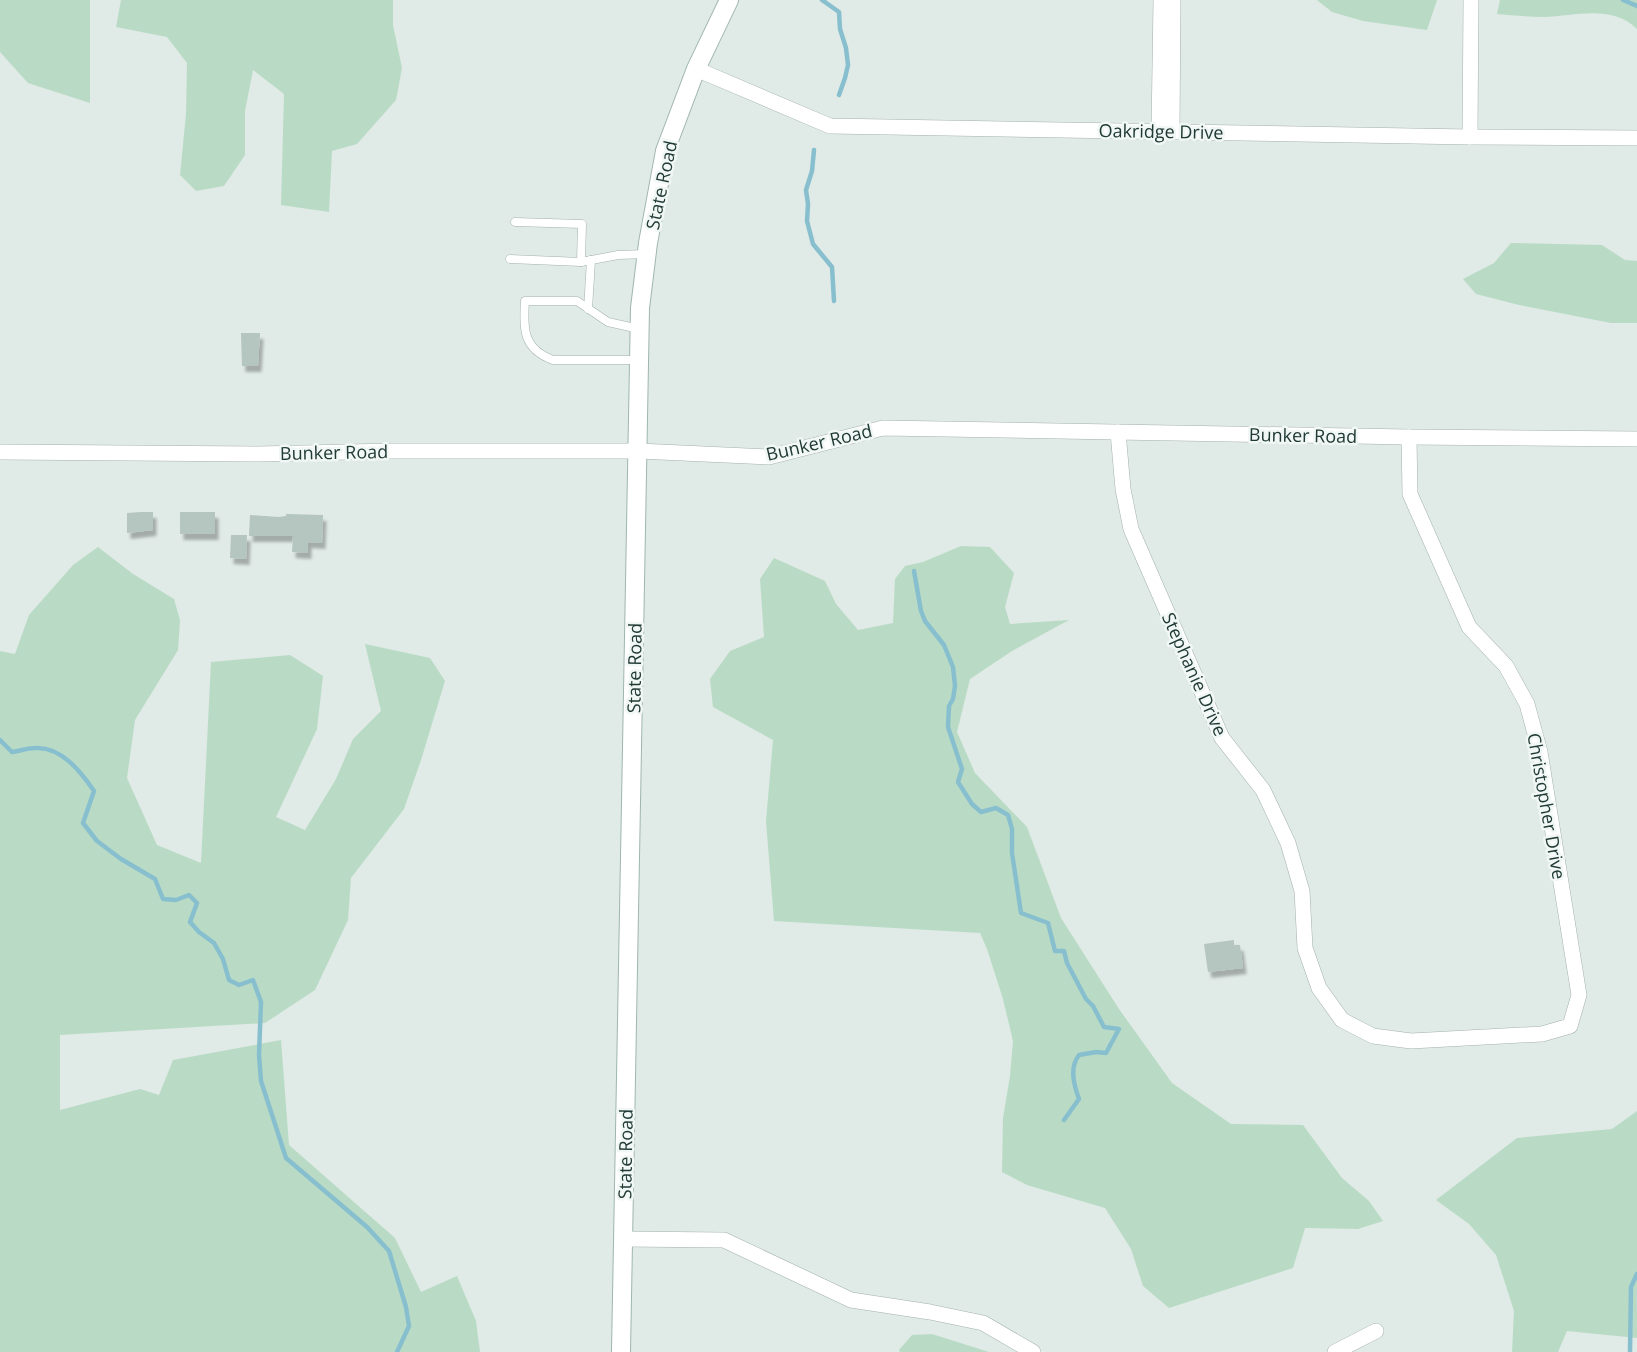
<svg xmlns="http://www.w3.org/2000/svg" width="1637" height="1352" viewBox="0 0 1637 1352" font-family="'Open Sans',sans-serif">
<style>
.green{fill:#b9dbc5}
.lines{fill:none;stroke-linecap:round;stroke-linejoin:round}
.stream{stroke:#88bfcf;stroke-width:4.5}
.building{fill:#b5c5c0;filter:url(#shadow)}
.service-casing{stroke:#a3b2ad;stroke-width:9}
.minor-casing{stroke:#a3b2ad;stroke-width:16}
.secondary-casing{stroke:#9fb6af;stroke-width:20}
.service{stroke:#fff;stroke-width:8}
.minor{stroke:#fff;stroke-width:15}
.secondary{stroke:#fff;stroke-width:18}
.labels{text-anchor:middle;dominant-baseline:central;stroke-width:5;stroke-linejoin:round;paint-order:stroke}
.street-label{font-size:18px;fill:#213a35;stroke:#f0f7f4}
</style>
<defs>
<filter id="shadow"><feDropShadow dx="3.5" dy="6" stdDeviation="1.5" flood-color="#0004"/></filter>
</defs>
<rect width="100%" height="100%" fill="#e0eae6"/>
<g class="green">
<polygon points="0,0 90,0 90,103 28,83 0,52"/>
<polygon points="121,0 393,0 393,25 402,68 396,100 357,144 332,151 329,212 281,205 284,94 253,70 245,111 245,155 224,186 196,191 180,175 186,114 187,63 167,37 116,27"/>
<polygon points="1317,0 1437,0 1427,30 1363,21 1332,12"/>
<path d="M1500 0H1637V29C1612 4 1575 16 1544 17 1528 17 1512 15 1497 14Z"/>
<polygon points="1511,243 1602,245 1625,260 1637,261 1637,323 1611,323 1519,305 1476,294 1463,279 1494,263"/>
<polygon points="961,546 990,547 1014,573 1005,607 1010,624 1069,620 1012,651 970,679 957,732 975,773 1027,827 1061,918 1119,1009 1172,1083 1231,1124 1303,1125 1342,1178 1369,1201 1383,1221 1358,1229 1305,1228 1293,1268 1169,1308 1143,1286 1131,1249 1105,1208 1027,1185 1002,1172 1003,1118 1010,1076 1013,1041 1003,999 987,949 980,933 774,921 766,821 773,740 713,707 710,679 730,651 764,637 760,579 774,558 825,581 836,604 858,630 893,623 895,579 905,566 923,562"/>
<polygon points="98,547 133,574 174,599 180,620 178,650 135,720 127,778 157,845 201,863 211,662 290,655 323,676 317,729 276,817 305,830 336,779 353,739 381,711 365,644 430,658 445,681 421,760 404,809 351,878 348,920 315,990 265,1023 60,1035 60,1110 140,1089 159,1095 173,1060 281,1040 289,1145 395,1238 421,1292 457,1276 476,1321 480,1352 0,1352 0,651 15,654 29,615 73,565"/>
<polygon points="1637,1111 1637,1338 1567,1331 1558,1352 1512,1352 1514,1311 1496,1255 1469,1224 1436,1200 1517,1138 1612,1129"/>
<polygon points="932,1334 989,1352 900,1352 899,1350 912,1335"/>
</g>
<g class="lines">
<g class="stream">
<polyline points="822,0 839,12 840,29 846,48 848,65 845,78 839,95"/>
<polyline points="1623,0 1637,6"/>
<polyline points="814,150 812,171 806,190 808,204 807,221 813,244 832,267 834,301"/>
<path d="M914 571 921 611 925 621 944 645 953 667 955 686 953 699 949 706 948 727 962 769 958 782 972 804 981 812 996 808 1008 815 1012 829V853L1021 913 1048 923 1055 951H1064L1067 963 1086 999 1093 1006 1104 1027 1119 1029 1106 1053 1096 1052 1079 1055C1069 1068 1074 1085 1079 1099L1064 1120"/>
<path d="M0 740 12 752C20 751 28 748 35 748 61 746 81 772 94 791L83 823 97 841 121 859 155 879 163 899 176 900 189 895 197 903 190 922 199 932 214 943 223 959 229 980 239 985 253 980 261 1002 259 1055 261 1081 286 1158 367 1227 389 1251 406 1307 409 1326 397 1352"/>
<polyline points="1630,1352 1631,1287 1637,1274"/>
</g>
</g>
<g class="building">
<polygon points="241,333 260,333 258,366 242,366"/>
<polygon points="141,512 153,512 153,530 127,533 127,513"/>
<rect x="180" y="512" width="35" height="22"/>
<polygon points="286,514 323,515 322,543 308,542 308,553 292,552 293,536 249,536 250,515 279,517 286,516"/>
<polygon points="231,535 247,535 246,559 230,558"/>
<polygon points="1234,940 1234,945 1240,945 1243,968 1208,972 1204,944"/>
</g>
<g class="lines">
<g class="service-casing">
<g id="service">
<polyline points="515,222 582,224 581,262"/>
<polyline points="510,259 581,262 618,255 646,254"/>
<polyline points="588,309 591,260"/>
<path d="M639 360H553C523 349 523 329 525 301H577L608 322 639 329"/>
</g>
</g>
<g class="minor-casing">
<g id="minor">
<polyline points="696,69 830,126 1470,137 1637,138"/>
<polyline points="1159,131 1161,0"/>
<polyline points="1172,132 1173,0"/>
<polyline points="1470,137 1471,0"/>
<polyline points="1118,432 1123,489 1131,529 1222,738 1263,790 1288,843 1302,891 1305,948 1319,988 1342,1020 1373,1036 1411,1041 1542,1034 1570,1026 1579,995 1540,752 1527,704 1506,666 1469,627 1410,494 1409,437"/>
<polyline points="0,452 258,454 393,451 638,451 769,457 883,428 1409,437 1637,439"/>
<polyline points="623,1239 724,1240 851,1300 930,1312 983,1323 1033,1352"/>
<polyline points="1335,1352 1376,1331"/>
</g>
</g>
<g class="secondary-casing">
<polyline id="secondary" points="621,1352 640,308 648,243 665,151 696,69 729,0"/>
</g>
<use href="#service" class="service"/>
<use href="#minor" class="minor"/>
<use href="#secondary" class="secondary"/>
</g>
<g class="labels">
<g class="street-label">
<text transform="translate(1161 131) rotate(1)">Oakridge Drive</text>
<text transform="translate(661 185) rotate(-78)">State Road</text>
<text transform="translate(1303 435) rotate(1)">Bunker Road</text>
<text transform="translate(819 442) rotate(-13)">Bunker Road</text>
<text transform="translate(334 452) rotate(-1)">Bunker Road</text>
<text transform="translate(634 668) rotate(-89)">State Road</text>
<text transform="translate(1195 674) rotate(66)">Stephanie Drive</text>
<text transform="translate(1547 806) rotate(80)">Christopher Drive</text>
<text transform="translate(625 1154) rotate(-89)">State Road</text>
</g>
</g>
</svg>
